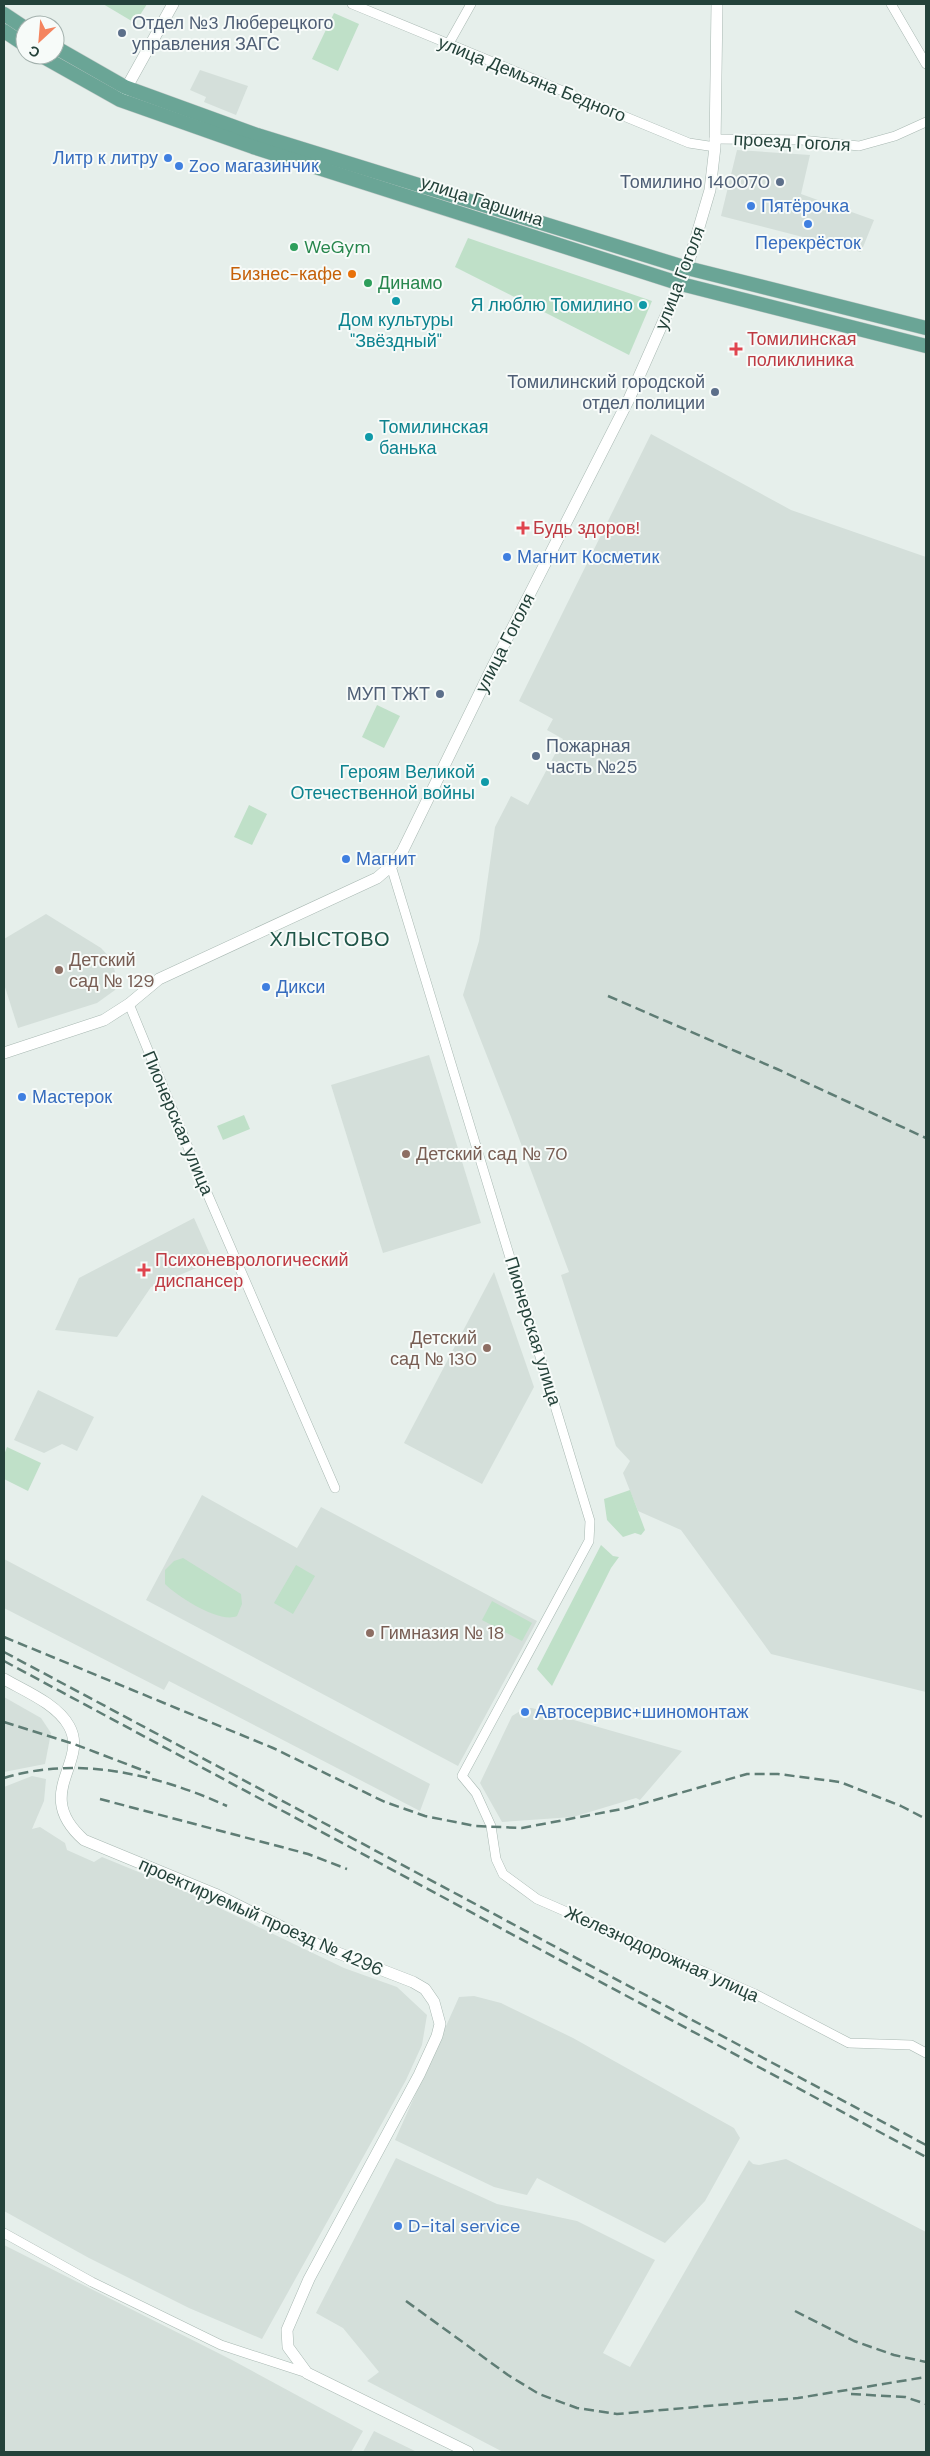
<svg xmlns="http://www.w3.org/2000/svg" width="930" height="2456" viewBox="0 0 930 2456" font-family="'DM Sans',sans-serif">
<style>
.built{fill:#d4dfda}
.green{fill:#bfe0c8}
.lines{fill:none;stroke-linecap:round;stroke-linejoin:round}
.minor-casing{stroke:#a8b8b2;stroke-width:10}
.tertiary-casing{stroke:#a8b8b2;stroke-width:12}
.primary-casing{stroke:#c2cac8;stroke-width:15}
.minor{stroke:#fff;stroke-width:9}
.tertiary{stroke:#fff;stroke-width:11}
.primary{stroke:#6aa596;stroke-width:14}
.rail{stroke:#5f7d75;stroke-width:2.5;stroke-dasharray:10 5;stroke-linecap:butt}
.service-dot{fill:#5c6f8a;stroke:#f7fbf9;stroke-width:2}
.shop-dot{fill:#3f7fe0;stroke:#f7fbf9;stroke-width:2}
.leisure-dot{fill:#2e9e5b;stroke:#f7fbf9;stroke-width:2}
.food-dot{fill:#e8710a;stroke:#f7fbf9;stroke-width:2}
.culture-dot{fill:#0f9aa8;stroke:#f7fbf9;stroke-width:2}
.health-dot{fill:#e0444e;stroke:#f7fbf9;stroke-width:2}
.education-dot{fill:#8d6e63;stroke:#f7fbf9;stroke-width:2}
.labels{text-anchor:middle;dominant-baseline:central;stroke-width:4;stroke-linejoin:round;paint-order:stroke}
.service-label{font-size:18px;fill:#4e5e75;stroke:#f7fbf9;text-anchor:end}
.street-label{font-size:18px;fill:#24423a;stroke:#f7fbf9}
.shop-label{font-size:18px;fill:#366cbe;stroke:#f7fbf9;text-anchor:start}
.leisure-label{font-size:18px;fill:#27864d;stroke:#f7fbf9;text-anchor:start}
.food-label{font-size:18px;fill:#c56008;stroke:#f7fbf9;text-anchor:end}
.culture-label{font-size:18px;fill:#0d838f;stroke:#f7fbf9;text-anchor:end}
.health-label{font-size:18px;fill:#be3a42;stroke:#f7fbf9;text-anchor:start}
.education-label{font-size:18px;fill:#785e54;stroke:#f7fbf9;text-anchor:start}
.quarter-label{font-size:20px;letter-spacing:1px;fill:#1f5548;stroke:#f7fbf9}
</style>
<rect width="100%" height="100%" fill="#e6efeb"/>
<g class="built">
<polygon points="200,70 248,86 236,115 204,102 206,97 190,90"/>
<polygon points="737,150 810,155 801,194 874,220 861,252 721,216"/>
<polygon points="651,434 791,510 926,557 926,1692 771,1654 681,1530 638,1511 623,1473 630,1461 616,1446 561,1275 569,1272 511,1117 463,995 479,941 495,827 511,796 528,805 563,739 547,730 553,719 519,701"/>
<polygon points="46,914 101,948 112,960 118,984 115,990 97,1003 18,1028 4,984 4,939"/>
<polygon points="429,1055 481,1223 383,1253 331,1085"/>
<polygon points="194,1218 213,1261 151,1287 117,1337 55,1330 79,1278"/>
<polygon points="494,1272 534,1387 482,1484 404,1443"/>
<polygon points="38,1390 94,1417 77,1451 62,1444 44,1453 14,1440"/>
<polygon points="202,1495 297,1548 321,1507 537,1621 458,1766 146,1600"/>
<polygon points="4,1559 430,1784 420,1811 169,1681 164,1690 4,1608"/>
<polygon points="4,1697 41,1718 51,1733 45,1764 4,1772"/>
<polygon points="525,1708 532,1708 682,1751 640,1800 636,1798 573,1817 502,1822 480,1783 512,1716"/>
<polygon points="32,1776 46,1779 44,1801 32,1829 40,1827 65,1843 67,1850 94,1862 102,1857 180,1889 344,1968 397,1987 427,2015 422,2045 406,2080 262,2339 189,2308 89,2258 4,2211 4,1787"/>
<polygon points="474,1996 501,2003 573,2038 734,2128 740,2138 705,2201 665,2243 537,2178 527,2195 494,2187 395,2140 459,1997"/>
<polygon points="396,2158 497,2204 577,2221 655,2260 603,2353 630,2367 749,2160 753,2164 759,2165 786,2159 926,2232 926,2452 503,2452 367,2381 379,2372 343,2328 316,2313"/>
<polygon points="4,2245 232,2360 363,2431 351,2452 4,2452"/>
<polygon points="374,2431 417,2452 363,2452"/>
</g>
<g class="green">
<polygon points="103,4 147,4 135,23"/>
<polygon points="334,13 359,24 338,71 312,59"/>
<polygon points="468,238 652,301 629,355 455,267"/>
<polygon points="377,705 400,716 384,748 362,737"/>
<polygon points="249,805 267,814 252,845 234,837"/>
<polygon points="244,1115 250,1129 223,1140 217,1126"/>
<polygon points="7,1447 41,1463 28,1491 4,1479 4,1455"/>
<polygon points="630,1490 645,1530 641,1535 635,1533 623,1537 607,1520 604,1499"/>
<polygon points="601,1545 613,1556 619,1557 611,1568 552,1686 537,1669"/>
<path d="M183 1558 241 1594 242 1604 237 1616C220 1624 178 1597 165 1584V1570L174 1561Z"/>
<polygon points="296,1565 315,1576 293,1614 274,1603"/>
<polygon points="492,1601 532,1623 522,1641 482,1620"/>
</g>
<g class="lines">
<g class="minor-casing">
<g id="minor">
<polyline points="352,4 689,143 715,147"/>
<polyline points="891,4 926,64"/>
<polyline points="448,45 471,4"/>
<polyline points="714,139 801,140 859,146 895,136 926,122"/>
<polyline points="391,866 590,1521 589,1541 462,1776 476,1793 491,1826 496,1859 503,1874 537,1899 755,1994 849,2043 911,2045 926,2053"/>
<polyline points="129,1004 204,1186 335,1488"/>
<polyline points="4,2233 92,2282 221,2345 307,2373"/>
</g>
</g>
<g class="tertiary-casing">
<g id="tertiary">
<polyline points="123,94 173,4"/>
<polyline points="4,1053 104,1020 129,1004 159,979 377,878 391,866 402,852 491,670 629,399 687,268 710,190 715,147 717,4"/>
<path d="M4 1679C25 1691 57 1704 69 1726 90 1763 31 1793 84 1840L215 1894 320 1946 413 1982 425 1989 434 2002 440 2024 437 2036 419 2075 309 2279 287 2330 288 2347 307 2373 468 2452"/>
</g>
</g>
<g class="primary-casing">
<g id="primary">
<polyline points="4,14 25,28"/>
<polyline points="4,31 25,45"/>
<polyline points="55,47 125,87 257,135 687,268 926,328"/>
<polyline points="40,55 120,100 253,147 681,284 926,346"/>
</g>
</g>
<use href="#minor" class="minor"/>
<use href="#tertiary" class="tertiary"/>
<use href="#primary" class="primary"/>
<g class="rail">
<polyline points="608,996 777,1069 926,1138"/>
<polyline points="4,1637 273,1748 385,1802 425,1816 475,1826 522,1828 627,1808 747,1774 778,1774 840,1782 901,1806 926,1819"/>
<polyline points="4,1652 926,2145"/>
<polyline points="4,1661 926,2157"/>
<polyline points="4,1722 74,1744 150,1773"/>
<path d="M4 1778C78 1755 159 1775 227 1806"/>
<polyline points="100,1799 308,1854 347,1869"/>
<polyline points="406,2301 508,2375 539,2394 577,2408 617,2414 798,2398 926,2377"/>
<polyline points="795,2311 854,2341 894,2355 926,2362"/>
<polyline points="851,2394 905,2397 926,2404"/>
</g>
</g>
<g class="service-dot">
<circle cx="122" cy="33" r="5"/>
<circle cx="780" cy="182" r="5"/>
<circle cx="715" cy="392" r="5"/>
<circle cx="440" cy="694" r="5"/>
<circle cx="536" cy="756" r="5"/>
</g>
<g class="shop-dot">
<circle cx="168" cy="158" r="5"/>
<circle cx="179" cy="166" r="5"/>
<circle cx="751" cy="206" r="5"/>
<circle cx="808" cy="224" r="5"/>
<circle cx="507" cy="557" r="5"/>
<circle cx="346" cy="859" r="5"/>
<circle cx="266" cy="987" r="5"/>
<circle cx="22" cy="1097" r="5"/>
<circle cx="525" cy="1712" r="5"/>
<circle cx="398" cy="2226" r="5"/>
</g>
<g class="leisure-dot">
<circle cx="294" cy="247" r="5"/>
<circle cx="368" cy="283" r="5"/>
</g>
<circle class="food-dot" cx="352" cy="274" r="5"/>
<g class="culture-dot">
<circle cx="396" cy="301" r="5"/>
<circle cx="643" cy="305" r="5"/>
<circle cx="369" cy="437" r="5"/>
<circle cx="485" cy="782" r="5"/>
</g>
<g class="health-dot">
<path d="M733.5 341.5h5v5h5v5h-5v5h-5v-5h-5v-5h5z"/>
<path d="M520.5 520.5h5v5h5v5h-5v5h-5v-5h-5v-5h5z"/>
<path d="M141.5 1262.5h5v5h5v5h-5v5h-5v-5h-5v-5h5z"/>
</g>
<g class="education-dot">
<circle cx="59" cy="970" r="5"/>
<circle cx="406" cy="1154" r="5"/>
<circle cx="487" cy="1348" r="5"/>
<circle cx="370" cy="1633" r="5"/>
</g>
<g class="labels">
<g class="service-label">
<text x="132" y="23" text-anchor="start">Отдел №3 Люберецкого<tspan x="132" dy="21">управления ЗАГС</tspan></text>
<text x="770" y="182">Томилино 140070</text>
<text x="705" y="382">Томилинский городской<tspan x="705" dy="21">отдел полиции</tspan></text>
<text x="430" y="694">МУП ТЖТ</text>
<text x="546" y="746" text-anchor="start">Пожарная<tspan x="546" dy="21">часть №25</tspan></text>
</g>
<g class="street-label">
<text transform="translate(532 79) rotate(22)">улица Демьяна Бедного</text>
<text transform="translate(792 142) rotate(3)">проезд Гоголя</text>
<text transform="translate(482 201) rotate(18)">улица Гаршина</text>
<text transform="translate(680 278) rotate(-69)">улица Гоголя</text>
<text transform="translate(505 643) rotate(-63)">улица Гоголя</text>
<text transform="translate(178 1123) rotate(67)">Пионерская улица</text>
<text transform="translate(533 1331) rotate(73)">Пионерская улица</text>
<text transform="translate(261 1917) rotate(24)">проектируемый проезд № 4296</text>
<text transform="translate(662 1954) rotate(24)">Железнодорожная улица</text>
</g>
<g class="shop-label">
<text x="158" y="158" text-anchor="end">Литр к литру</text>
<text x="189" y="166">Zoo магазинчик</text>
<text x="761" y="206">Пятёрочка</text>
<text x="808" y="243" text-anchor="middle">Перекрёсток</text>
<text x="517" y="557">Магнит Косметик</text>
<text x="356" y="859">Магнит</text>
<text x="276" y="987">Дикси</text>
<text x="32" y="1097">Мастерок</text>
<text x="535" y="1712">Автосервис+шиномонтаж</text>
<text x="408" y="2226">D-ital service</text>
</g>
<g class="leisure-label">
<text x="304" y="247">WeGym</text>
<text x="378" y="283">Динамо</text>
</g>
<g class="food-label">
<text x="342" y="274">Бизнес-кафе</text>
</g>
<g class="culture-label">
<text x="633" y="305">Я люблю Томилино</text>
<text x="396" y="320" text-anchor="middle">Дом культуры<tspan x="396" dy="21">"Звёздный"</tspan></text>
<text x="379" y="427" text-anchor="start">Томилинская<tspan x="379" dy="21">банька</tspan></text>
<text x="475" y="772">Героям Великой<tspan x="475" dy="21">Отечественной войны</tspan></text>
</g>
<g class="health-label">
<text x="747" y="339">Томилинская<tspan x="747" dy="21">поликлиника</tspan></text>
<text x="533" y="528">Будь здоров!</text>
<text x="155" y="1260">Психоневрологический<tspan x="155" dy="21">диспансер</tspan></text>
</g>
<g class="education-label">
<text x="69" y="960">Детский<tspan x="69" dy="21">сад № 129</tspan></text>
<text x="416" y="1154">Детский сад № 70</text>
<text x="477" y="1338" text-anchor="end">Детский<tspan x="477" dy="21">сад № 130</tspan></text>
<text x="380" y="1633">Гимназия № 18</text>
</g>
<g class="quarter-label">
<text x="330" y="939">ХЛЫСТОВО</text>
</g>
</g>
<rect width="930" height="2456" fill="none" stroke="#24423a" stroke-width="10"/>
<g transform="translate(40 40) rotate(206)"><circle r="24" fill="#f7fbf9" stroke="#a3b1ad"/>
<path d="M0-4L9 19L0 12L-9 19Z" fill="#f4845f"/>
<text y="-8" font-size="14" font-weight="bold" text-anchor="middle" fill="#24423a">С</text>
</g>
</svg>
